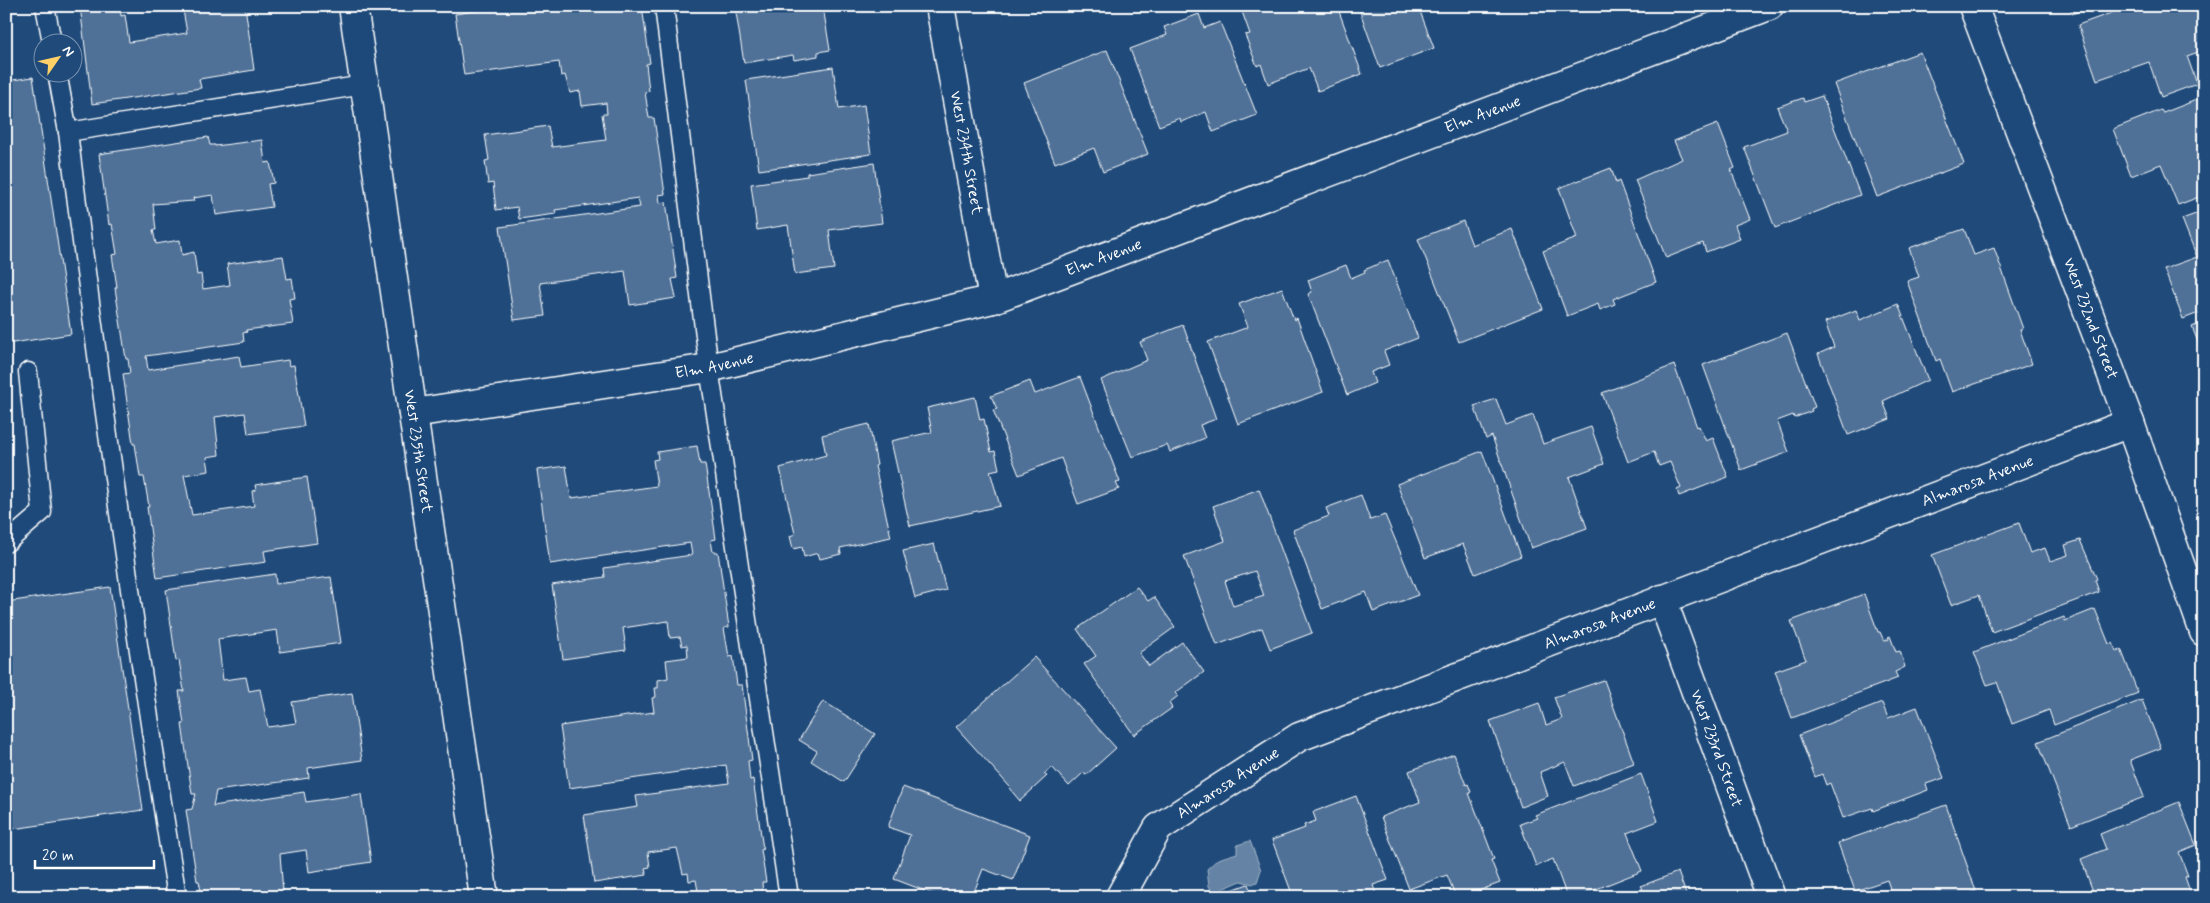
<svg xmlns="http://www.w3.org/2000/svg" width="2210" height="903" viewBox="0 0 2210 903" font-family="Mynerve,sans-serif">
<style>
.water{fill:#6583a4;stroke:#a3b5c8}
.building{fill:#507197;stroke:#fff;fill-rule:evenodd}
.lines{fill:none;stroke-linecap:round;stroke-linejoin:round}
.lane-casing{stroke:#fff;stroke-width:21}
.street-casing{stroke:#fff;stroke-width:31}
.secondary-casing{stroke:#fff;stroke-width:31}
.lane{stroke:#1f4a7a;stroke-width:18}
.street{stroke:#1f4a7a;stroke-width:28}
.secondary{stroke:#1f4a7a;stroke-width:28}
.labels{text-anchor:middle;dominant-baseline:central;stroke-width:4;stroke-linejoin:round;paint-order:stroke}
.street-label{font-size:16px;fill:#fff;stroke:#1f4a7a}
</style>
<rect width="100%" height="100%" fill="#1f4a7a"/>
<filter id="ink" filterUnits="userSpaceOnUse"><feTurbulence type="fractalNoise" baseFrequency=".02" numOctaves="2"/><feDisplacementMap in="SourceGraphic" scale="10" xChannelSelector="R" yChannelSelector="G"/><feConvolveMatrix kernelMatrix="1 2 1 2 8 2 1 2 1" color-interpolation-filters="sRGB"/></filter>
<g filter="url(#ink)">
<polygon class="water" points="1250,841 1261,870 1257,882 1252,884 1241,881 1213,893 1209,886 1207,869 1218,859 1237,853 1237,845"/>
<g class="building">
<polygon points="80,6 120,6 121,16 125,15 129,42 187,33 183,10 212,6 245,6 254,70 199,79 201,88 92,104"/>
<polygon points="507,6 642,6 650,63 646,64 649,91 645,92 649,118 654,118 665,194 659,195 660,203 666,202 677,278 672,279 676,298 630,305 625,271 540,283 545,316 514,320 500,227 640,207 638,198 555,210 556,214 519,219 517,207 496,210 493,183 488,184 485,161 489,160 485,135 548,126 552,147 606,140 602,114 607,114 606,103 582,106 580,91 570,93 565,75 561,76 559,62 464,75 455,14"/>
<polygon points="735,6 827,6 823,7 830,50 818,52 818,56 794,60 793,55 744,63"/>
<polygon points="1240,6 1337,6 1362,74 1318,91 1309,68 1268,84 1261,64 1257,66 1245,35 1250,34"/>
<polygon points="1358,6 1418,6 1434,48 1380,68"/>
<polygon points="2070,6 2092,6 2072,14"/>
<polygon points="2130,6 2200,6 2204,17 2204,50 2187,56 2197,84 2161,97 2149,62 2097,80 2078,25"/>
<polygon points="1199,14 1204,28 1220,22 1257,115 1213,132 1206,112 1181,122 1180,118 1159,126 1130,49 1167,35 1164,27"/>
<polygon points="1107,50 1148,154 1103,172 1094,148 1055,163 1024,83"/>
<polygon points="1920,52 1964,164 1877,197 1834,84"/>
<polygon points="833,67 839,109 864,105 871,154 759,170 746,80"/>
<polygon points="33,77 71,334 6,344 6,81"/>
<polygon points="1822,96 1860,195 1775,228 1744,147 1787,131 1777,107 1803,98 1804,102"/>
<polygon points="2204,97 2204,195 2178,205 2161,164 2131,176 2113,129 2161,110 2163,113"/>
<polygon points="1718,124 1735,168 1731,170 1750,219 1735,225 1740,239 1706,252 1703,243 1666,258 1635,180 1682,159 1674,141"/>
<polygon points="208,137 210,145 215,145 215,146 262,140 265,163 270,162 274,183 268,184 272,207 216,215 213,195 193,198 194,201 153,204 156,230 153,230 156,244 180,240 182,255 194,252 197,275 201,274 203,289 230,285 227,264 283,256 287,279 292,278 295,298 289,299 293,324 246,330 247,332 243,333 244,342 146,356 148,370 239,356 241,367 288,360 289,366 294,365 304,426 248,434 245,413 215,417 219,455 207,457 209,471 184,475 192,515 254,506 252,491 256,490 255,485 307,477 317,543 264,551 266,562 157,578 147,507 149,507 144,477 140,477 135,444 133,444 123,374 130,373 128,359 126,359 115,288 117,287 112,255 117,254 112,224 109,225 99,154"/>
<polygon points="874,163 882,223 829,230 834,269 795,274 788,225 757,230 751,184 807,176 807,173"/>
<polygon points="1611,168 1616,183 1619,181 1656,282 1613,299 1615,304 1600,310 1598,304 1567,316 1543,251 1577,238 1559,188"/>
<polygon points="2204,211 2204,311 2183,319 2164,269 2197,257 2182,219"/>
<polygon points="1463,221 1472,245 1512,229 1543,309 1459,342 1418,239"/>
<polygon points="1964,229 1974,255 1994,248 2023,329 2020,330 2032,364 1952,392 1940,359 1936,361 1907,281 1919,277 1909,248"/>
<polygon points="1388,260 1418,338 1384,351 1389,365 1371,372 1375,383 1347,395 1308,294 1312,292 1308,280 1346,265 1351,278 1365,272 1364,270"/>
<polygon points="1282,288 1294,320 1297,318 1323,392 1238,424 1208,342 1248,327 1239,304"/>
<polygon points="1898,304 1928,380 1883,401 1890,419 1848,435 1818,354 1834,347 1825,322 1856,310 1860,320"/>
<polygon points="2204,322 2204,357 2192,327"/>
<polygon points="1183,325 1216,419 1200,425 1205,438 1170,452 1167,445 1132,457 1101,380 1147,360 1140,342"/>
<polygon points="1787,333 1815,407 1811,409 1812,411 1794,418 1793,415 1777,421 1789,452 1741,470 1703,365"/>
<polygon points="1674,365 1697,427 1699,426 1706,441 1713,438 1728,477 1679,496 1677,490 1681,488 1670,462 1659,466 1654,452 1628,462 1602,393"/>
<polygon points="1080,377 1120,482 1116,483 1119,489 1078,504 1061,458 1019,475 993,410 997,409 991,396 1030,381 1035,394"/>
<polygon points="975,397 980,420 984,419 991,452 995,451 999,469 990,471 1000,506 910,526 891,441 932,432 927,408"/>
<polygon points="1496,399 1506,425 1533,415 1543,444 1591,427 1604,464 1569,477 1587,528 1531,548 1492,436 1486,439 1474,406"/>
<polygon points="869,424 877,465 875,466 891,537 840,548 841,554 820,559 818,553 804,557 802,547 793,549 790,536 795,534 780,468 826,455 822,435"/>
<polygon points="697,446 700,464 705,464 716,539 711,540 713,552 718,552 729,627 724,628 729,657 733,656 737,685 742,685 752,760 748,761 750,780 753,779 763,849 761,850 766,882 762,882 763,897 724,897 723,895 699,897 696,880 689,881 688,873 683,874 677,848 648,852 650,867 645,868 647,875 594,883 584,815 638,807 636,796 729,783 726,765 569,788 560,726 654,712 652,698 656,697 655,688 658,688 658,680 668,678 666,660 688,657 687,645 682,646 680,637 670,638 668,621 623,628 626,650 563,659 552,585 605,577 604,568 692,555 690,543 550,564 537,470 566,466 571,498 657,486 653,460 658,459 657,452"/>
<polygon points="1482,451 1521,556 1475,574 1463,544 1425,558 1397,484"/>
<path d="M1259 489 1312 633 1270 649 1262 628 1217 645 1184 556 1225 541 1213 506ZM1255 571 1264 596 1233 606 1225 581Z"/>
<polygon points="1361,495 1370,520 1385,515 1418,595 1373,612 1366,592 1322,609 1293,530 1329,516 1326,508"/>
<polygon points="2019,523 2030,553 2045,548 2050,561 2068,555 2065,545 2080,540 2097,579 2095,580 2099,592 1992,632 1979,595 1951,605 1932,555"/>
<polygon points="934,544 946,590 915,598 903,551"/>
<polygon points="275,574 276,584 331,577 341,643 280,652 277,630 218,639 223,680 246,677 249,691 260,689 268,727 296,723 292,702 352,693 362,760 308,768 309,778 216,791 213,806 304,792 306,802 361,794 371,862 309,872 306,850 280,854 283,892 269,894 269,897 202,897 199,881 197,881 186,810 192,809 196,794 192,794 182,724 184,724 179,691 184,691 179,660 176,661 166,590"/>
<polygon points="110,587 143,810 6,830 6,602"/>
<polygon points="1137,587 1148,601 1154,597 1175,627 1139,653 1149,666 1182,642 1204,672 1175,693 1178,696 1169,703 1172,708 1134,735 1084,664 1096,656 1077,629"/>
<polygon points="1864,594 1878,632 1880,632 1884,641 1889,639 1888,637 1890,636 1896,652 1900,651 1905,667 1895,672 1898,678 1792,718 1775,671 1806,660 1791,621"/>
<polygon points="2095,609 2109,644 2113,643 2116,651 2121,649 2138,693 2054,725 2049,710 2012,724 1997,682 1987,685 1974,652 2064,617 2065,621"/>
<polygon points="1034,657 1116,748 1086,775 1083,773 1069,786 1052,767 1044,774 1047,776 1020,801 1009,788 1010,787 956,727"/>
<polygon points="1604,680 1634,763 1574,786 1565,762 1540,772 1548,796 1521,807 1490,721 1539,703 1546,725 1562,719 1554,697"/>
<polygon points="2142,700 2161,748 2130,760 2144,797 2071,826 2038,742"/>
<polygon points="823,701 875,734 844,782 811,761 817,751 799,740"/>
<polygon points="1882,703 1888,718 1917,707 1944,778 1926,784 1928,790 1873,811 1872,808 1843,818 1830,783 1826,785 1822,774 1815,777 1799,735"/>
<polygon points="1454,754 1466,785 1468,784 1471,792 1469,793 1494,859 1491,860 1500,883 1462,897 1456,897 1447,875 1409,889 1381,817 1420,802 1409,771"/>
<polygon points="1641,774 1658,821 1627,833 1642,871 1576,897 1567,897 1553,859 1536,866 1520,824 1537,818 1535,815"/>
<polygon points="903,787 1030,835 1013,880 983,869 972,897 941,897 894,879 910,835 888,827"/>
<polygon points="1356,796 1388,880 1373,885 1377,897 1290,897 1288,892 1291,891 1272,840 1305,828 1304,825 1316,821 1313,812"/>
<polygon points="2179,802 2196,845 2179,852 2188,876 2185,877 2192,897 2105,897 2102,890 2094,894 2081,859 2106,849 2100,834"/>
<polygon points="1946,805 1976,891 1960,897 1890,897 1892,894 1887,880 1855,891 1838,843"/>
<polygon points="1678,872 1687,897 1621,897 1643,889 1641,886"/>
<polygon points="1248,884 1253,897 1212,897"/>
</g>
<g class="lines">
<g class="lane-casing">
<g id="lane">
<polyline points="45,6 52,42"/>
<polyline points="664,6 709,368 789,897"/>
<polyline points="57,72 68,132"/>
<polyline points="6,543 42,512 28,372"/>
<path d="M177 897C136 642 100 388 68 132L364 85"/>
</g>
</g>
<g class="street-casing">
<g id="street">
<path id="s1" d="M940 6 993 299"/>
<path id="s2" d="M1973 6 2130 423 2204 632"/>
<path id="s3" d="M413 413 709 368 993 299 1769 6"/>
<path id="s4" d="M1662 599 1771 897"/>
<path id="s5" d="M1120 897 1158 828 1299 737 2130 423"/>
</g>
</g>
<g class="secondary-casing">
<g id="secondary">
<path id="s6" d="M353 6 484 897"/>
</g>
</g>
<use href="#lane" class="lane"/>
<use href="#street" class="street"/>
<use href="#secondary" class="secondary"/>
</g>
</g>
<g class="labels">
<g class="street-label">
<text stroke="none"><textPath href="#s3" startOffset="1115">Elm Avenue</textPath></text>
<text stroke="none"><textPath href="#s1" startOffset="149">West 234th Street</textPath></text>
<text stroke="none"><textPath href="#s3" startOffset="710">Elm Avenue</textPath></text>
<text stroke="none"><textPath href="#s2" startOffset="334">West 232nd Street</textPath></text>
<text stroke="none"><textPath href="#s3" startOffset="305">Elm Avenue</textPath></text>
<text stroke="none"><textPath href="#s6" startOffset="450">West 235th Street</textPath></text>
<text stroke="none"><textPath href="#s5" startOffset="972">Almarosa Avenue</textPath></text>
<text stroke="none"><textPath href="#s5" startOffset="568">Almarosa Avenue</textPath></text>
<text stroke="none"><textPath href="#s4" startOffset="159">West 233rd Street</textPath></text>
<text stroke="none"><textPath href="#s5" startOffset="162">Almarosa Avenue</textPath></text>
</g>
</g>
<rect width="2210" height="903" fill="none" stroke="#1f4a7a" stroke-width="25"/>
<rect x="12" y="12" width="2185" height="878" fill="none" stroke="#fff" stroke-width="2" filter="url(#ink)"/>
<g transform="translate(58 58) rotate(56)"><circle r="24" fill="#1f4a7a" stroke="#7992af"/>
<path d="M0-4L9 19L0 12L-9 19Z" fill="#ffd166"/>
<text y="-8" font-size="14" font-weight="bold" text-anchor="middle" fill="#ffffff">N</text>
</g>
<path d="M35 860v8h119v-8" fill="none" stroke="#ffffff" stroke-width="2.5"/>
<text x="42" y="860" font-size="15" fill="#ffffff" stroke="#1f4a7a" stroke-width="4" paint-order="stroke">20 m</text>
</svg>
